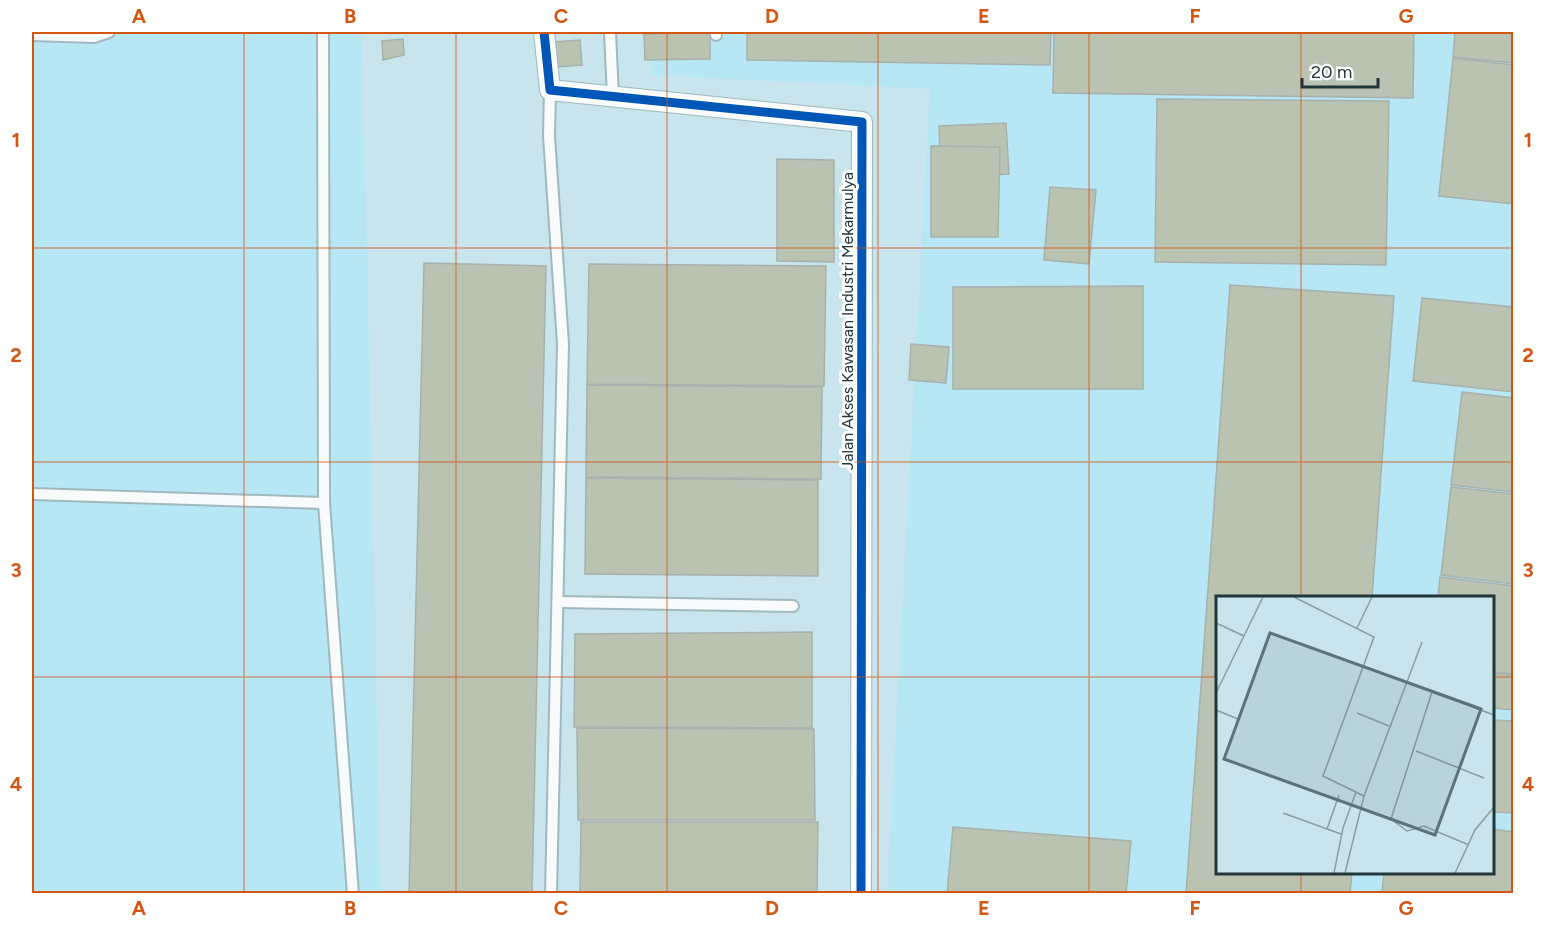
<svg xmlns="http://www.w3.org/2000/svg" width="1545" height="925" viewBox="0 0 1545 925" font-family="Figtree,sans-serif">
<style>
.built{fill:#b7e7f4;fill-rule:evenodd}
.building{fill:#bac2b1;stroke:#a6b1ad;stroke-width:1.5}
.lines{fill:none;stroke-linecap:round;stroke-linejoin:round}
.lane-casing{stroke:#a1b8be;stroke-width:14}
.street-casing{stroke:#a1b8be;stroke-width:22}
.lane{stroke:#f7fbfc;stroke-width:10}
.street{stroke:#f7fbfc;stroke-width:20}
.cycleway-casing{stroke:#fff;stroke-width:13}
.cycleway{stroke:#0057b8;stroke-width:9}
.grid{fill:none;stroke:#d45611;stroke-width:1.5;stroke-opacity:0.55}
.labels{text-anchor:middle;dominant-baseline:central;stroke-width:6;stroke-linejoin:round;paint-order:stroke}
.street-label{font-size:16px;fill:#20363b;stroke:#fff}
.inset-road{fill:none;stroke:#859fa6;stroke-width:1.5}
.view{fill:#5b7379;fill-opacity:0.15;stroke:#5b7379;stroke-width:3}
.inset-edge{fill:none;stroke:#20363b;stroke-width:3}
.neatline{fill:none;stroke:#d45611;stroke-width:2}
.grid-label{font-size:20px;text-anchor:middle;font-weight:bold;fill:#d45611}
</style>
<rect width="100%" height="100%" fill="#c8e5ed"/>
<g class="built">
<polygon points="32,32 362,32 381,893 32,893"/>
<path d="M647 32H1513V893H887L930 89 652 75ZM1218 598H1492V872H1218Z"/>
</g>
<g class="building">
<polygon points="710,32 710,59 645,60 644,34"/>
<polygon points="747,32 1051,32 1050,65 747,60"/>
<polygon points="1054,32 1414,32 1413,98 1053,93"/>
<polygon points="1455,32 1514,32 1514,63 1453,57"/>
<polygon points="403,39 404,55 383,60 382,41"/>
<polygon points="580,40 582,65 556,67 554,42"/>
<polygon points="1453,58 1514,65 1514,204 1439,196"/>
<polygon points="1157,99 1389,101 1386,265 1155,262"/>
<polygon points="1006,123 1009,174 941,178 939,126"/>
<polygon points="931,146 1000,147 998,237 931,237"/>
<polygon points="777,159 834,160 834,262 777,261"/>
<polygon points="1050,187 1096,190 1089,264 1044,260"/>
<polygon points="424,263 546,266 532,894 409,894"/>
<polygon points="589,264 826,266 824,386 587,384"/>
<polygon points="1230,285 1394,296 1372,598 1218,598 1218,872 1352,872 1350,894 1186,893"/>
<polygon points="1143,286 1143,389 953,389 953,287"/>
<polygon points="1422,298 1514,307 1514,392 1413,381"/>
<polygon points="911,344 949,347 946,383 909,380"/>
<polygon points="587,385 822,387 821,479 586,477"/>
<polygon points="1462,392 1514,398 1514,492 1451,485"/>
<polygon points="586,478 818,480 818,576 585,574"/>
<polygon points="1451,487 1514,494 1514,584 1441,575"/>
<polygon points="1440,577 1514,586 1514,674 1492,672 1492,598 1438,598"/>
<polygon points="812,632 812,728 574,727 575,634"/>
<polygon points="1492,673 1514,675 1514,710 1492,708"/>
<polygon points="1492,720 1514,721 1514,813 1492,812"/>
<polygon points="577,728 814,729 815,820 578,820"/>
<polygon points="581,822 818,822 817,894 580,894"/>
<polygon points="953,827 1131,841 1126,894 947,894"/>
<polygon points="1492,829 1514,832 1514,894 1382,894 1384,872 1492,872"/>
</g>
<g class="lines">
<g class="lane-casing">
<g id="lane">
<polyline points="323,32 324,503 353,894"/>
<polyline points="610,32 613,97"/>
<polyline points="716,32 716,35"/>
<polyline points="32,35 94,37 109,32"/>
<polyline points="550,90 549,136 563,344 551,894"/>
<polyline points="32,494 324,503"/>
<polyline points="558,602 793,606"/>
</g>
</g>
<g class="street-casing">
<polyline id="street" points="544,32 550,90 862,122 861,894"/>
</g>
<use href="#lane" class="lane"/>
<use href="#street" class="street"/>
<g class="cycleway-casing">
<polyline id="cycleway" points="544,32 550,90 862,122 861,894"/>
</g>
<use href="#cycleway" class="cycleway"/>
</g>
<path class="grid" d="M244 32V894M456 32V894M667 32V894M878 32V894M1089 32V894M1301 32V598M32 248H1514M32 462H1514M32 677H1218M1492 677H1514M1301 872V894"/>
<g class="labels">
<g class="street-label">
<text transform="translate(847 321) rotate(-90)">Jalan Akses Kawasan Industri Mekarmulya</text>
</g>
</g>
<g transform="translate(1216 596)">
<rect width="278" height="278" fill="#c8e5ed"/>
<path class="inset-road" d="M78 1 158 41 107 180 148 200 129 277M0 27 28 40M141 32 156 1M0 97 47 1M0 114 22 123M141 117 173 130M200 155 268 182M148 200 206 46M67 217 125 238M111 233 123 199M253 249 208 230 191 235 175 223 216 96 278 119M118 277 127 232 140 196M239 277 259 234 278 211"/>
<path class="view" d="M54 37 265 113 219 239 8 163Z"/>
<rect width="278" height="278" class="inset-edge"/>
</g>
<rect width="1545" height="925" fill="none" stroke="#ffffff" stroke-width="66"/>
<path d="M1302 78v9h76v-9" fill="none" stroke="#20363b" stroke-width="3"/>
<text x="1311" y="78" font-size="18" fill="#20363b" stroke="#ffffff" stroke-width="4.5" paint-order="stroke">20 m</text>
<rect x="33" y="33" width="1479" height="859" class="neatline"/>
<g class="grid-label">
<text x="139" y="23">A</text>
<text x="350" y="23">B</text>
<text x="561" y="23">C</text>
<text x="772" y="23">D</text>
<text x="984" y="23">E</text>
<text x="1195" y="23">F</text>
<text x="1406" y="23">G</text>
<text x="16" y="147">1</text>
<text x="1528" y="147">1</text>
<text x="16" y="362">2</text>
<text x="1528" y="362">2</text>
<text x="16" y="577">3</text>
<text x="1528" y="577">3</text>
<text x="16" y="791">4</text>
<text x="1528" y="791">4</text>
<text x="139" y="915">A</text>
<text x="350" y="915">B</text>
<text x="561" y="915">C</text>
<text x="772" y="915">D</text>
<text x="984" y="915">E</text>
<text x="1195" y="915">F</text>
<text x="1406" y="915">G</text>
</g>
</svg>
